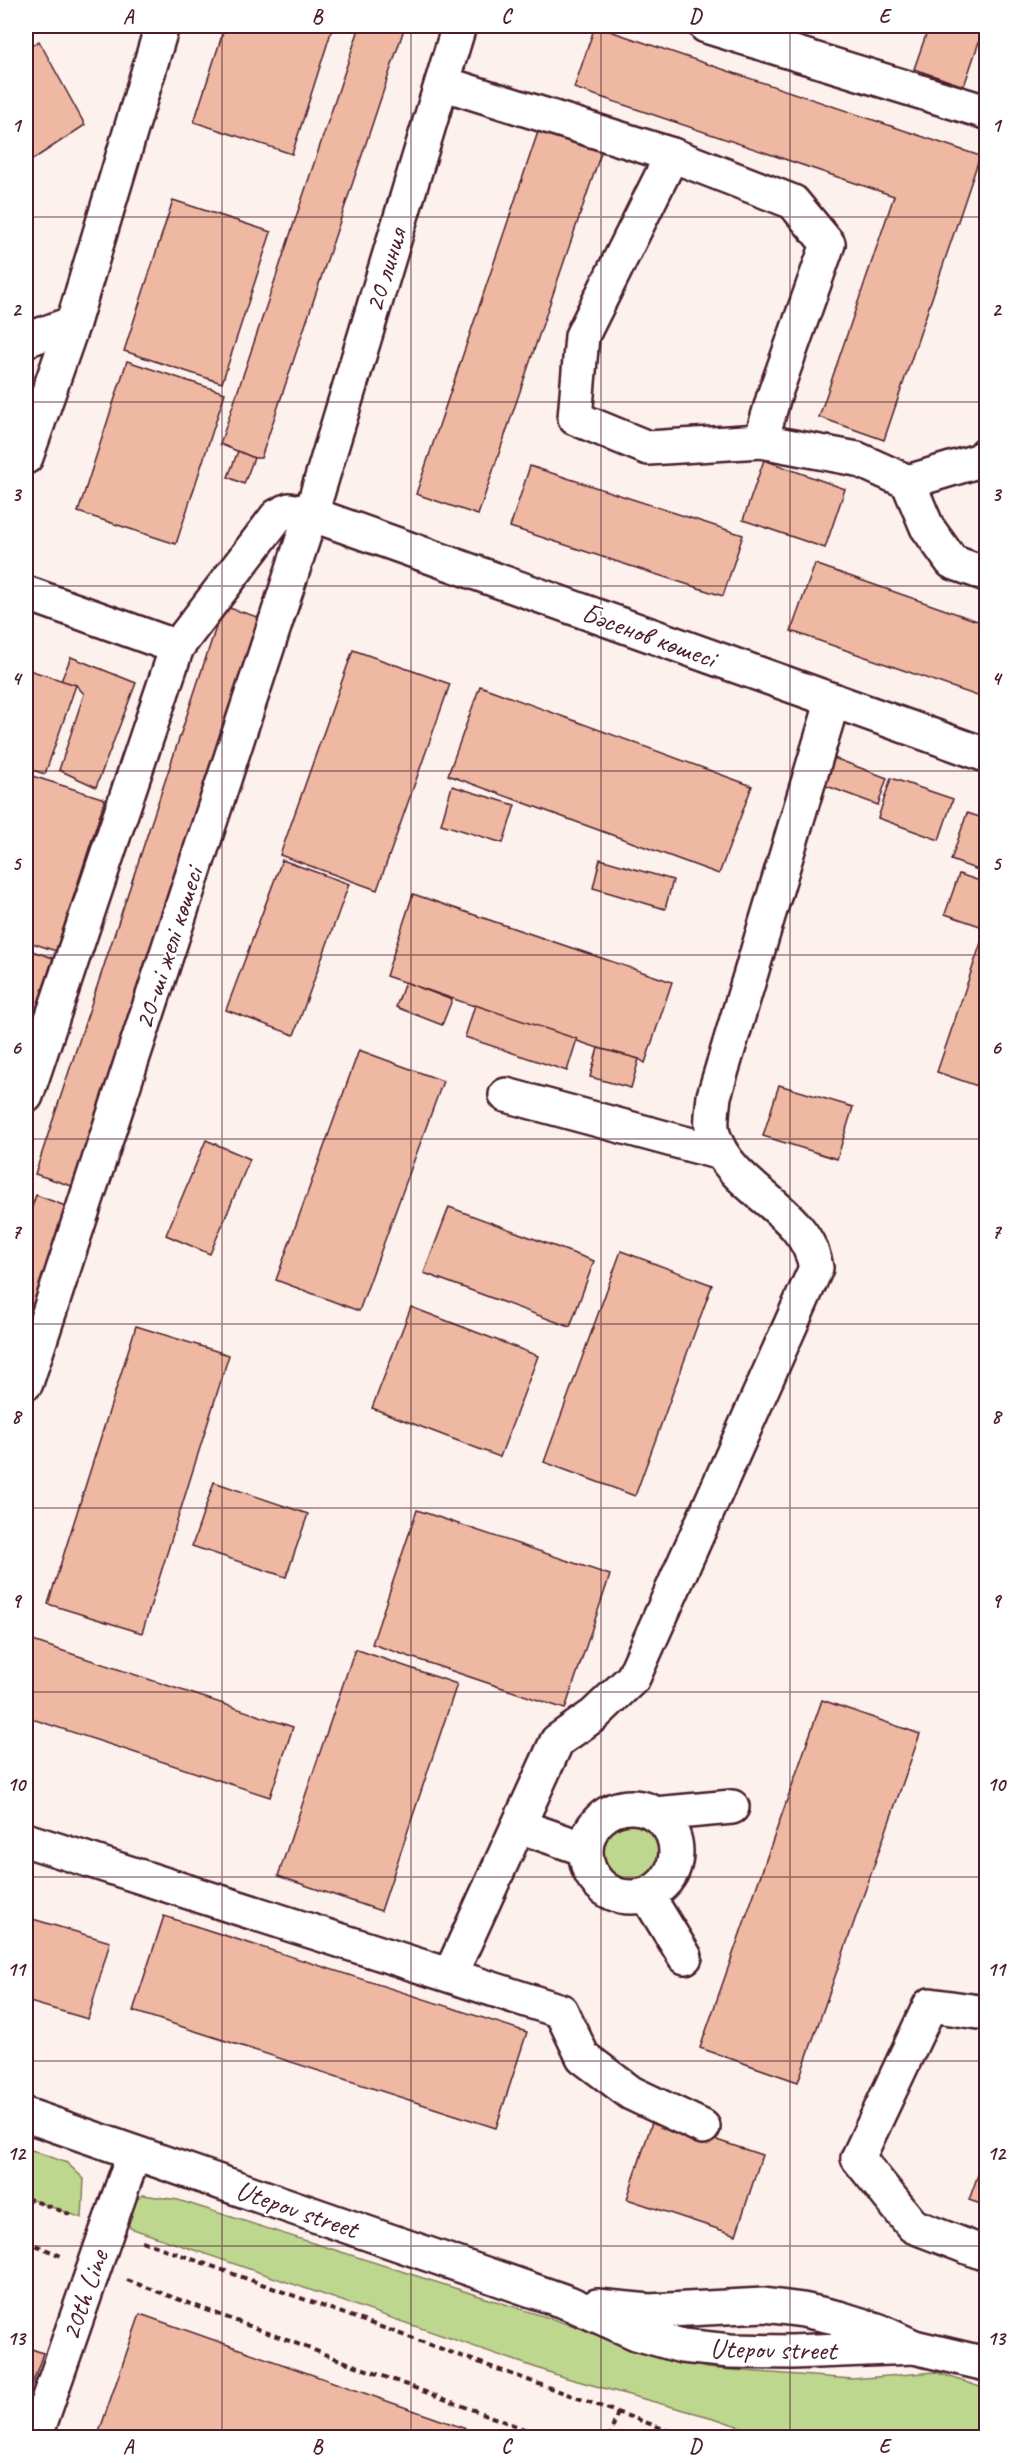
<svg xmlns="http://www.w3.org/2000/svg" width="1012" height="2463" viewBox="0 0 1012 2463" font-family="Caveat,sans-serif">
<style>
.green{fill:#bdd78e;stroke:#847b5c;stroke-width:1.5}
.building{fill:#efb8a3;stroke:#4a1f2b;stroke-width:1.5}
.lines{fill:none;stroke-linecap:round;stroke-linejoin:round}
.minor-casing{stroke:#4a1f2b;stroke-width:38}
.path{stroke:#4a1f2b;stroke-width:4;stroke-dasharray:6 4.5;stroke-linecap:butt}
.minor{stroke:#fff;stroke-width:33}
.grid{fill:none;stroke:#4a1f2b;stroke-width:1.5;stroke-opacity:0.55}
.labels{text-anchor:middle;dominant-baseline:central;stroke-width:4.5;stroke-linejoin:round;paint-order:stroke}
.street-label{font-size:28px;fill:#4a1f2b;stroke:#fff}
.neatline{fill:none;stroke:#4a1f2b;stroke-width:2}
.grid-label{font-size:20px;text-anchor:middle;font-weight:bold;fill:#4a1f2b}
</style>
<rect width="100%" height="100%" fill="#fcf1ed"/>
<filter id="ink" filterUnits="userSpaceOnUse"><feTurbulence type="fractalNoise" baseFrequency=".0167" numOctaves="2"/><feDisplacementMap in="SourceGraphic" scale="12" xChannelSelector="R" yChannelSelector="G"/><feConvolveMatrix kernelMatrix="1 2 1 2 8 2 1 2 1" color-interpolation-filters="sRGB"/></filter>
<g filter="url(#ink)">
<g class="green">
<circle cx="630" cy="1854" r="34"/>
<polygon points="26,2148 67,2163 84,2179 82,2218 26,2198"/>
<polygon points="143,2195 178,2200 706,2368 852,2379 936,2372 986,2389 986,2437 769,2437 717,2419 563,2377 130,2228 123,2210"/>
</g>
<g class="building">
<polygon points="225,26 333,26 292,154 194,122"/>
<polygon points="360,26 405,26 261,458 254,458 220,444"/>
<polygon points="595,26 980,156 884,440 819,417 894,196 574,88"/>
<polygon points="929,26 970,26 983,30 964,86 914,69"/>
<polygon points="39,41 85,125 26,164 26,49"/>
<polygon points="541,123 604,144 478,515 416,494"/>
<polygon points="173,200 271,232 222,383 124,351"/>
<polygon points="127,361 225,393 176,544 78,512"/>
<polygon points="238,451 254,458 244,484 228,477"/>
<polygon points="764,460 845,489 825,548 743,520"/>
<polygon points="530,466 743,535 723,596 510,527"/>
<polygon points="815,564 986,624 986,699 791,631"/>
<polygon points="223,606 264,619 75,1187 35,1174"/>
<polygon points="353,650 450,684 377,890 280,855"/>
<polygon points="71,657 136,683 96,787 59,770 84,694 76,685 61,681"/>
<polygon points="26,669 76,685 45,774 26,768"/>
<polygon points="480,686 752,786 719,874 448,775"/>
<polygon points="834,758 887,778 878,805 824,785"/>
<polygon points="26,774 105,799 56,951 26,941"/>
<polygon points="891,778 953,799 939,840 878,818"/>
<polygon points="452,786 515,805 503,843 441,824"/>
<polygon points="967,813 986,819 986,873 951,860"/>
<polygon points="600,859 673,880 665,909 593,888"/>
<polygon points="282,860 349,884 294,1035 226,1010"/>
<polygon points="959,874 986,883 986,1089 937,1072 986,928 945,914"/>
<polygon points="413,894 672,982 645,1063 639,1059 598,1048 386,976"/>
<polygon points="26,949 53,958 26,1041"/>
<polygon points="405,982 452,1000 442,1025 396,1007"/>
<polygon points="475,1005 577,1039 567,1071 465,1037"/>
<polygon points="598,1048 639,1059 631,1088 590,1077"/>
<polygon points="359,1050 443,1081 359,1311 276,1280"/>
<polygon points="779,1085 853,1107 837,1159 763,1136"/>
<polygon points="206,1140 250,1159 210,1254 166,1235"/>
<polygon points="36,1195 71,1208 26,1332 26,1225"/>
<polygon points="449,1207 594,1261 570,1327 424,1273"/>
<polygon points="621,1251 712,1285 635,1496 544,1462"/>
<polygon points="411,1307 538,1356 500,1457 372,1408"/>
<polygon points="136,1326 229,1355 142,1633 48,1604"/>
<polygon points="214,1482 308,1514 286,1577 192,1546"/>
<polygon points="417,1510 610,1575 565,1709 372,1644"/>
<polygon points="33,1641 293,1727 270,1797 26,1717 26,1662"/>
<polygon points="355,1649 457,1684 381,1911 278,1876"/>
<polygon points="822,1700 920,1734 798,2082 700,2048"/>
<polygon points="164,1916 527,2032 496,2128 133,2011"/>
<polygon points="26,1917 110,1942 88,2019 26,2001"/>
<polygon points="653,2119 762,2155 736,2235 627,2199"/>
<polygon points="984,2158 986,2159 986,2206 969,2200"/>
<polygon points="140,2314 492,2438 97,2438"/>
<polygon points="26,2347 43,2353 26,2402"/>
</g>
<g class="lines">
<g class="minor-casing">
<g id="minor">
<polyline points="706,26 986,112"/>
<polyline points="442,83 672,155 793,202 828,244 774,396 761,441 857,459 908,482 927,527 952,562 986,574"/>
<polyline points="672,155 582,336 575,418 648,448 761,441"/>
<polyline points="26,340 73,323 162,26"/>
<polyline points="26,457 73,323"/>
<polyline points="908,482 984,459 986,454"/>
<polyline points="26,593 177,647 26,1096"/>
<polyline points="177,647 277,516 289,510 311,514 986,755"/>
<polyline points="506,1095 721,1153"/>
<polyline points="26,1383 311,514 459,26"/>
<circle cx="631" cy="1852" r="45"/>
<polyline points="655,1814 732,1807"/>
<polyline points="519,1826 585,1849"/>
<polyline points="26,1840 561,2011 583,2057 631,2093 703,2127"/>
<polyline points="647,1895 685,1957"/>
<path d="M450 1975 557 1741 594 1715 633 1678 816 1268C806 1207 730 1191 713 1134 710 1123 713 1108 714 1096L833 700"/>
<polyline points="986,2013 930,2005 858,2158 913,2226 986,2254"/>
<polyline points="26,2115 569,2303 636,2333 682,2346 730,2351 792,2352 914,2347"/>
<polyline points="597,2306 649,2311 764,2305 803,2310 839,2318 877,2330 914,2347 986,2364"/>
<polyline points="35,2438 134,2153"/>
</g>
</g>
<g class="path">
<polyline points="26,2198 75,2216"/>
<polyline points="26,2241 61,2256"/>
<polyline points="142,2241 689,2438"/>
<polyline points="127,2280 548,2438"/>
<polyline points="609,2438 618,2412"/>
</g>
<use href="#minor" class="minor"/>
</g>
</g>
<path class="grid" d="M222 26V2438M411 26V2438M601 26V2438M790 26V2438M26 217H986M26 402H986M26 586H986M26 771H986M26 955H986M26 1139H986M26 1324H986M26 1508H986M26 1692H986M26 1877H986M26 2061H986M26 2246H986"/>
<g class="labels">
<g class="street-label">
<text transform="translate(385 270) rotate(-73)">20 линия</text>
<text transform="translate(649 635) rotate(20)">Бәсенов көшесі</text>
<text transform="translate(168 948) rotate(-72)">20-ші желі көшесі</text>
<text transform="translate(297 2209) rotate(19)">Utepov street</text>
<text transform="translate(84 2295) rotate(-71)">20th Line</text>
<text transform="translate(773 2349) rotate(1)">Utepov street</text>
</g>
</g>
<rect width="1012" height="2463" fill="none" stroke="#fff" stroke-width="66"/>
<rect x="33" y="33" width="946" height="2397" class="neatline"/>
<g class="grid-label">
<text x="128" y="23">A</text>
<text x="317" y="23">B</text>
<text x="506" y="23">C</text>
<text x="695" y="23">D</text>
<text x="884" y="23">E</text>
<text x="16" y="132">1</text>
<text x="996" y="132">1</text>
<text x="16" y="316">2</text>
<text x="996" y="316">2</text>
<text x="16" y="501">3</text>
<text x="996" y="501">3</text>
<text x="16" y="685">4</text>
<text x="996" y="685">4</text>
<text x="16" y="870">5</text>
<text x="996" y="870">5</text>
<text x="16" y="1054">6</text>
<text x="996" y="1054">6</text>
<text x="16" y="1238">7</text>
<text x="996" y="1238">7</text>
<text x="16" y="1423">8</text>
<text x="996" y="1423">8</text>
<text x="16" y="1607">9</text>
<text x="996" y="1607">9</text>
<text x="16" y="1791">10</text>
<text x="996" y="1791">10</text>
<text x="16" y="1976">11</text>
<text x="996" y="1976">11</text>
<text x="16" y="2160">12</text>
<text x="996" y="2160">12</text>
<text x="16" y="2345">13</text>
<text x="996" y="2345">13</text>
<text x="128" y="2453">A</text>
<text x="317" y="2453">B</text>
<text x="506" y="2453">C</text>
<text x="695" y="2453">D</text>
<text x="884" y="2453">E</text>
</g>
</svg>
